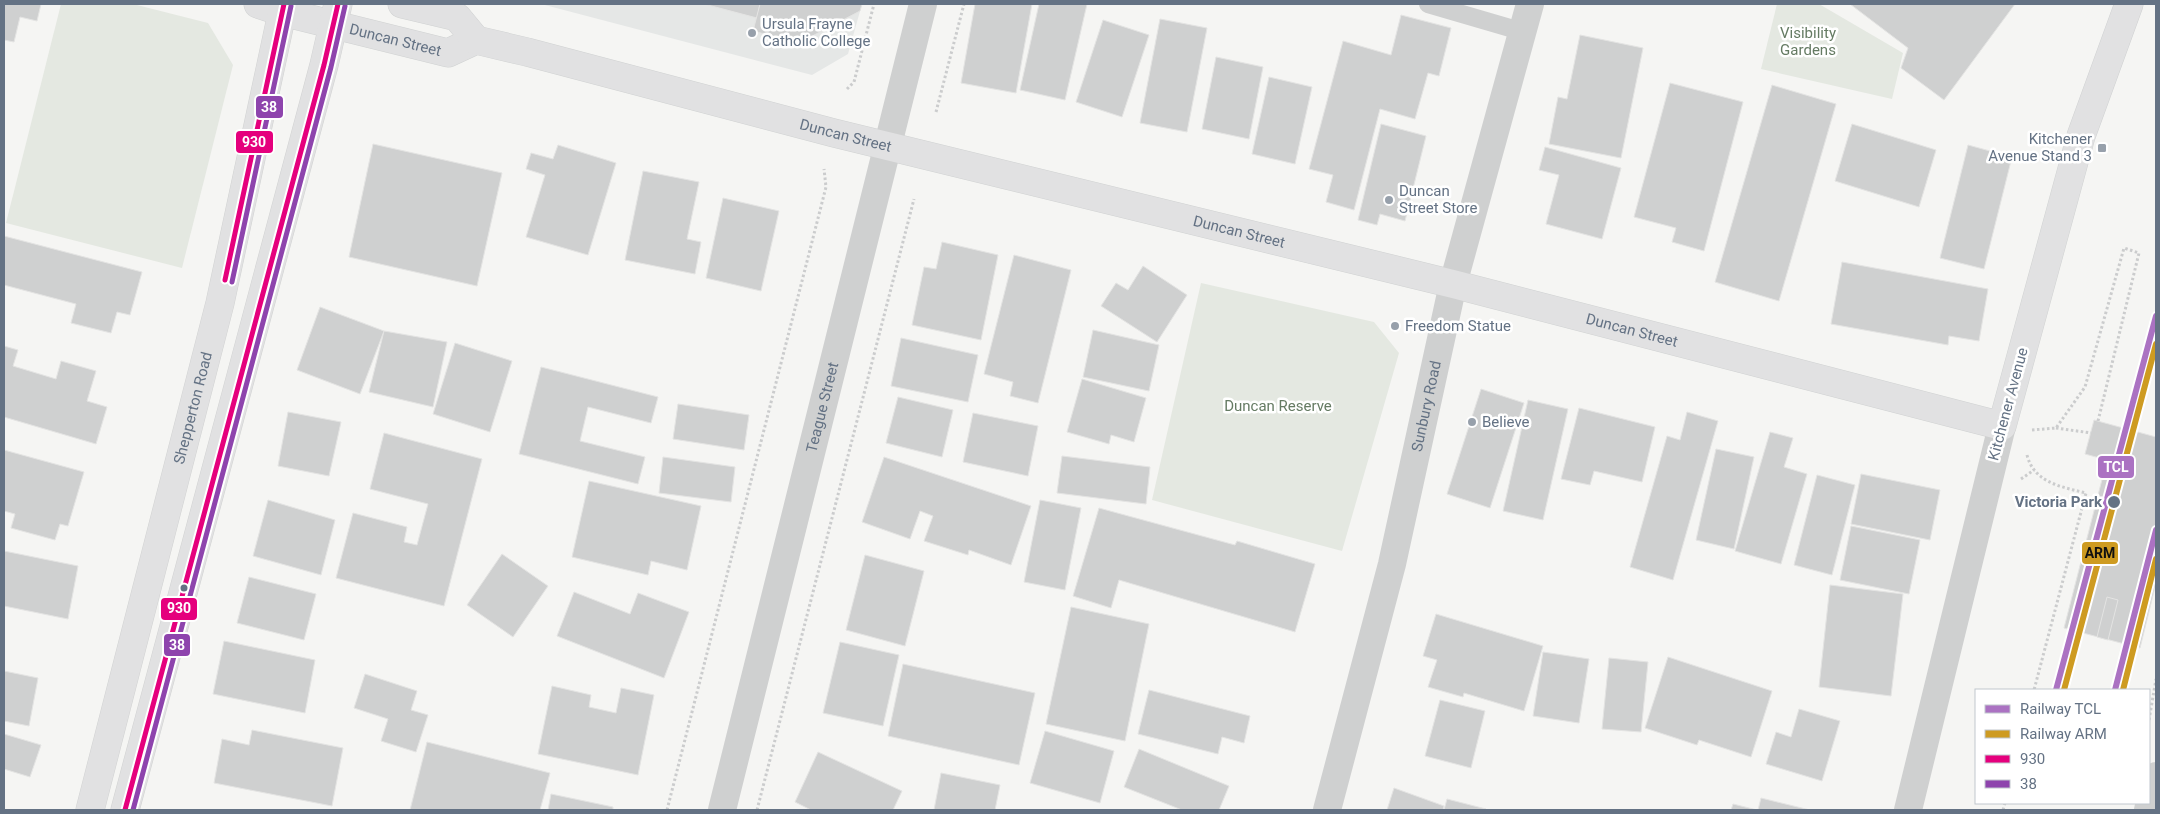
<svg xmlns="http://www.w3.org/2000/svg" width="2160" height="814" viewBox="0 0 2160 814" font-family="Roboto,sans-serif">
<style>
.built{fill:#e5e7e6}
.green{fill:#e4e8e1}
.building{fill:#cfd0d0;stroke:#e4e4e3}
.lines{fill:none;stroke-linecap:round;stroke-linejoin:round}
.secondary-casing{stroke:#d0d2d2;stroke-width:29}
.highway-casing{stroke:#d1d2d2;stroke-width:29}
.path{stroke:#cbcccd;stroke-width:3;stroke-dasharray:2.5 2.5;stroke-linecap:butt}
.lane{stroke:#cfd0d0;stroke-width:18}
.street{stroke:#cfd0d0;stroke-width:28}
.secondary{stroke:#e1e1e2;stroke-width:28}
.highway{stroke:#e1e1e2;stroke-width:28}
.bus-1-casing{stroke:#fff;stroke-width:9}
.bus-2-casing{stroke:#fff;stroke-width:9}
.bus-1{stroke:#e5007d;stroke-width:5}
.bus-2{stroke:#8e44ad;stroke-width:5}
.rail-1-casing{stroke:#fff;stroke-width:10}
.rail-2-casing{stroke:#fff;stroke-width:10}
.rail-1{stroke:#ab72c2;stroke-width:6}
.rail-2{stroke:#ce9b21;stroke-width:6}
.poi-dot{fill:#97a0ab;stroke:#fff;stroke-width:2}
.stop-dot{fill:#647284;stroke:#fff;stroke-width:2}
.labels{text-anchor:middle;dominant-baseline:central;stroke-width:5;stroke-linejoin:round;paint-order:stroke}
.poi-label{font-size:15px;fill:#647284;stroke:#fff;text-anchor:start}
.park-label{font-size:15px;fill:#657b63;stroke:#fff}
.street-label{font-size:15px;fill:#647284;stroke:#fff}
.stop-label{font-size:15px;font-weight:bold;fill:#647284;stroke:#fff;text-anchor:end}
.line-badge{stroke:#fff;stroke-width:2}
.badge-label{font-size:14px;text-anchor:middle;font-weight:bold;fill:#fff}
.pale-badge-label{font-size:14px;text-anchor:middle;font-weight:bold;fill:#111}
</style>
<rect width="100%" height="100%" fill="#f5f5f3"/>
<polygon class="built" points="541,4 862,4 848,54 812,75"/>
<g class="green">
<polygon points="61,4 133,4 208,23 233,65 182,268 6,223"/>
<polygon points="1777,4 1819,4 1903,53 1892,99 1761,69"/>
<polygon points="1201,283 1374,322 1399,353 1342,551 1152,500"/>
</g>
<g class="building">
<polygon points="4,4 41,4 37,21 20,17 14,42 4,40"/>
<polygon points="704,4 760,4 757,18"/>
<polygon points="760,4 862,4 860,11 799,43 753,31"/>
<polygon points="975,4 1032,4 1016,93 961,83"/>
<polygon points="1039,4 1087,4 1065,100 1020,90"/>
<polygon points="1850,4 2015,4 1944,100 1901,68 1908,48"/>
<polygon points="1401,15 1451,28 1439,76 1428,73 1415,119 1380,109 1354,210 1326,202 1333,175 1309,169 1343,41 1391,55"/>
<polygon points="1160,19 1207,28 1187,132 1140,123"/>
<polygon points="1103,20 1149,35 1122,117 1076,102"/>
<polygon points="1580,35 1643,48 1621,158 1549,144 1558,97 1567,99"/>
<polygon points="1216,57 1263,67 1249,139 1202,129"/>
<polygon points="1269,77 1312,87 1295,164 1252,154"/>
<polygon points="1670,83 1743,102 1704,251 1672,242 1676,228 1634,217"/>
<polygon points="1772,85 1836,104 1779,301 1715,282"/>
<polygon points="1381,124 1426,136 1405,221 1380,214 1377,225 1358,220"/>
<polygon points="1852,124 1936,150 1919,207 1835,181"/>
<polygon points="373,144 502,173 477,286 349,257"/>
<polygon points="558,145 616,163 588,255 526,237 545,175 526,169 531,153 553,159"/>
<polygon points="1968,145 2012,157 1984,269 1940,258"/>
<polygon points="1545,147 1621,168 1602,239 1546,224 1559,175 1539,170"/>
<polygon points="643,171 699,182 687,239 701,242 695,274 625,260"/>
<polygon points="723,198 779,211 761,291 706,278"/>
<polygon points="4,236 142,272 130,315 117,312 111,333 71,323 76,304 4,285"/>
<polygon points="942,242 998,255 981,340 912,325 924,267 936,269"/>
<polygon points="1014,255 1071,270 1038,403 1010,396 1013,382 984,374"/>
<polygon points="1842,262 1988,289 1979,341 1949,336 1948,345 1831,324"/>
<polygon points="1143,266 1187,295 1157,342 1101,306 1116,283 1128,290"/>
<polygon points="320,307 384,331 360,394 297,370"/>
<polygon points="1093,330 1159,345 1149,391 1083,377"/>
<polygon points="384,331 447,342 433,407 369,392"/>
<polygon points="901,338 978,355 968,402 891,386"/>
<polygon points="455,343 512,361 490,432 433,414"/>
<polygon points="4,346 18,350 13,366 56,379 61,361 96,371 87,401 107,407 96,444 4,417"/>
<polygon points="541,367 658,397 651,423 588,407 580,441 645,457 638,484 519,454"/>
<polygon points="1082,379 1146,398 1134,442 1111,435 1109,444 1067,432"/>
<polygon points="1481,389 1524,403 1490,508 1447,494"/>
<polygon points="898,397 953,410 942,457 886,443"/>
<polygon points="1528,400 1568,409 1543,520 1503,511"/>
<polygon points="678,404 749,415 744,450 673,439"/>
<polygon points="1579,408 1655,427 1642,482 1594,471 1590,485 1561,479"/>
<polygon points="288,412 341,422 329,476 278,466"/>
<polygon points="1687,412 1718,421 1673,580 1630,567 1667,436 1680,440"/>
<polygon points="973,413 1038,426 1028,476 963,462"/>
<polygon points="2094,420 2156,437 2156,583 2140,648 2064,628 2107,460 2085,454"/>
<polygon points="1770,432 1793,438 1784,467 1807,474 1781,564 1735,551"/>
<polygon points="384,433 482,459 444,606 336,578 353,513 407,527 404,542 417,545 428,504 370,489"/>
<polygon points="1716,449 1754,457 1734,549 1696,540"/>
<polygon points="4,450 84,472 68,526 60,524 55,540 11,528 15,514 4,511"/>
<polygon points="1062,456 1150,467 1146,504 1057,493"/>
<polygon points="663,457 735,467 731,502 659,493"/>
<polygon points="884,457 1031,506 1011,565 969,550 968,555 924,541 933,516 920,511 910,539 862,522"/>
<polygon points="1861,474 1940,490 1930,540 1851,524"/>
<polygon points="1817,475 1855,485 1832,575 1794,565"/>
<polygon points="589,481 701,506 687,570 651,561 648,575 572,557"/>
<polygon points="268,500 335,520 321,575 253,556"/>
<polygon points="1040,500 1081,508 1065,590 1024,582"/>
<polygon points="1099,508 1235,545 1237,541 1315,564 1295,632 1119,580 1111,608 1073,596"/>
<polygon points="1851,526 1920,540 1909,594 1840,580"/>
<polygon points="4,551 78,566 68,619 4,606"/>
<polygon points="502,554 548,586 513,637 467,605"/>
<polygon points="865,555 924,571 905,646 846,630"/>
<polygon points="249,577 316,594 304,640 237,623"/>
<polygon points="1830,585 1903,594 1891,696 1819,687"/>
<polygon points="574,592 630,614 638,593 689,612 664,678 557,636"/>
<polygon points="2107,597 2118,600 2108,640 2097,637"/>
<polygon points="1071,607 1149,624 1125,741 1046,724"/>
<polygon points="1436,614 1543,646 1524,711 1464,693 1463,697 1428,687 1437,660 1423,656"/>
<polygon points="224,641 315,660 305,713 213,694"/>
<polygon points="840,642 899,655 883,726 823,713"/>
<polygon points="1543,652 1589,659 1579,723 1533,716"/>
<polygon points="1668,657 1772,691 1751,757 1699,740 1697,745 1645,728"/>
<polygon points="1609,658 1648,662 1641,732 1602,729"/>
<polygon points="903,664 1035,693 1019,765 888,736"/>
<polygon points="4,671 38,678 29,726 4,721"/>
<polygon points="365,674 417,691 411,710 428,715 416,752 381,741 388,719 354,708"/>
<polygon points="552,686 591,695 589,707 616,713 621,688 654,695 638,775 538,754"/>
<polygon points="1149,690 1250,716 1244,743 1222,737 1218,754 1138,734"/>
<polygon points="1440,700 1485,711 1471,768 1425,756"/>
<polygon points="1799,709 1840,721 1822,781 1766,764 1776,732 1791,737"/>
<polygon points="252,730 343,748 332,806 214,783 222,739 249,745"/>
<polygon points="1045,731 1114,751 1100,803 1030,783"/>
<polygon points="4,734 41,745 30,777 4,769"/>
<polygon points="427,742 550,773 540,810 410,810"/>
<polygon points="1139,749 1229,786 1219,810 1182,810 1124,787"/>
<polygon points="818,752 902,791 893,810 811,810 795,802"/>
<polygon points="941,773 1000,785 995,810 934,810"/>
<polygon points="1394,788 1444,806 1443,810 1387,810"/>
<polygon points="551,794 613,807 613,810 548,810"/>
<polygon points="1761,798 1810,810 1758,810"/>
<polygon points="1447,799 1486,809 1444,810"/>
<polygon points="1733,804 1757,810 1731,810"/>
</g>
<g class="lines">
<g class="secondary-casing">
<g id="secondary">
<path id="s3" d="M258 4 282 12 448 53 476 40 527 52 834 133 1453 284 2002 426 2081 136 2129 4"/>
<polyline points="402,4 457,17 476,40"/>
</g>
</g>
<g class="highway-casing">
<g id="highway">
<path id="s4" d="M90 810 220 303 284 4"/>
<polyline points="125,810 324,65 338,4"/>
</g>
</g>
<g class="path">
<polyline points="847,89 854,82 874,4"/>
<polyline points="936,112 964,4"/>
<polyline points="2056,428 2091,433"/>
<polyline points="2032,430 2056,428 2085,387 2124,248 2139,253 2098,421"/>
<path d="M2027 455C2034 483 2062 487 2086 493L2034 690"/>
<polyline points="2021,479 2034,470"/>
<polyline points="2149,720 2156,679"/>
<polyline points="667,810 826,187 824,169"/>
<polyline points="757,810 914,199"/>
<polyline points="2003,810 2005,803"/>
</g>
<polyline class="lane" points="1428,4 1524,32"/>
<g class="street">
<path id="s1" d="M722 810 923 4"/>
<path id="s2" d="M1327 810 1392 564 1453 284 1530 4"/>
<polyline points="1908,810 2002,426"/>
<polyline points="2148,810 2156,776"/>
</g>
<use href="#secondary" class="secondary"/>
<use href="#highway" class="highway"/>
<g class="bus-1-casing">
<g id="bus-1">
<polyline points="225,280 284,4"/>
<polyline points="125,810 324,65 338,4"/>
</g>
</g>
<g class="bus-2-casing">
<g id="bus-2">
<polyline points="232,282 291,6"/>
<polyline points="133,810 331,67 345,6"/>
</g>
</g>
<use href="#bus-1" class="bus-1"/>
<use href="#bus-2" class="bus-2"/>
<g class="rail-1-casing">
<g id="rail-1">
<polyline points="2056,690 2156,316"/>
<polyline points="2115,690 2156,530"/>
</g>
</g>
<g class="rail-2-casing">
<g id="rail-2">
<polyline points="2064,690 2156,344"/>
<polyline points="2123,690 2156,559"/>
</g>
</g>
<use href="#rail-1" class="rail-1"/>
<use href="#rail-2" class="rail-2"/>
</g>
<g class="poi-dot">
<circle cx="752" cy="33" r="5"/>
<rect x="2097" y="143" width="10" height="10" rx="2.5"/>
<circle cx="1389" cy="200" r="5"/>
<circle cx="1395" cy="326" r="5"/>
<circle cx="1472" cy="422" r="5"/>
</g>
<g class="stop-dot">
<circle cx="2114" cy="502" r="7"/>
<circle cx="184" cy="588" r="4.5"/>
</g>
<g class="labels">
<g class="poi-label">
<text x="762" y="24">Ursula Frayne<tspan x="762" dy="17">Catholic College</tspan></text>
<text x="2092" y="139" text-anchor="end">Kitchener<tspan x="2092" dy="17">Avenue Stand 3</tspan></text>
<text x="1399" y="191">Duncan<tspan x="1399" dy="17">Street Store</tspan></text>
<text x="1405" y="326">Freedom Statue</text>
<text x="1482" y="422">Believe</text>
</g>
<g class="park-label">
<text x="1808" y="33">Visibility<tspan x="1808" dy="17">Gardens</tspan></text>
<text x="1278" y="406">Duncan Reserve</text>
</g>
<g class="street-label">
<text stroke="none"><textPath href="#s3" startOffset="142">Duncan Street</textPath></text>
<text stroke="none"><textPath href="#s3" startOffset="609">Duncan Street</textPath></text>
<text stroke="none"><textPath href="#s3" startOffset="1014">Duncan Street</textPath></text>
<text stroke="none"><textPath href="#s3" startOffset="1419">Duncan Street</textPath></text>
<text transform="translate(2008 404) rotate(-75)">Kitchener Avenue</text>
<text stroke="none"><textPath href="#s2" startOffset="416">Sunbury Road</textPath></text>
<text stroke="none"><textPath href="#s1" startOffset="415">Teague Street</textPath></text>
<text stroke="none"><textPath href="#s4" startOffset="415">Shepperton Road</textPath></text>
</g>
<g class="stop-label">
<text x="2102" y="502">Victoria Park</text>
</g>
</g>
<g class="line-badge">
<rect x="255" y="95" width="29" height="24" rx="5" fill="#8e44ad"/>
<rect x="235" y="130" width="39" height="24" rx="5" fill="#e5007d"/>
<rect x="2097" y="455" width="38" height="24" rx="5" fill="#ab72c2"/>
<rect x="2081" y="541" width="38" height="24" rx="5" fill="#ce9b21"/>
<rect x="160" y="597" width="38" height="24" rx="5" fill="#e5007d"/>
<rect x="163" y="633" width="28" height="24" rx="5" fill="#8e44ad"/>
</g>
<g class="badge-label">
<text x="269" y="112">38</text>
<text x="254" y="147">930</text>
<text x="2116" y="472">TCL</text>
<text x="179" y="613">930</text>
<text x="177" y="650">38</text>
</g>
<g class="pale-badge-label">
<text x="2100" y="558">ARM</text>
</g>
<rect width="2160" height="814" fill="none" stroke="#647284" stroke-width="10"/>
<rect x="1975" y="689" width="175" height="115" fill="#ffffff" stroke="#c1c7ce"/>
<rect x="1985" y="705" width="25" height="8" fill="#ab72c2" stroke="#c1c7ce"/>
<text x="2020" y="714" font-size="15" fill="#647284">Railway TCL</text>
<rect x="1985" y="730" width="25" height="8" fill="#ce9b21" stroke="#c1c7ce"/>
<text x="2020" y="739" font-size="15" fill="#647284">Railway ARM</text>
<rect x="1985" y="755" width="25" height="8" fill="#e5007d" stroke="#c1c7ce"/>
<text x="2020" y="764" font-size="15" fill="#647284">930</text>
<rect x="1985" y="780" width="25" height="8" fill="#8e44ad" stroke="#c1c7ce"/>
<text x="2020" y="789" font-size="15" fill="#647284">38</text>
</svg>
